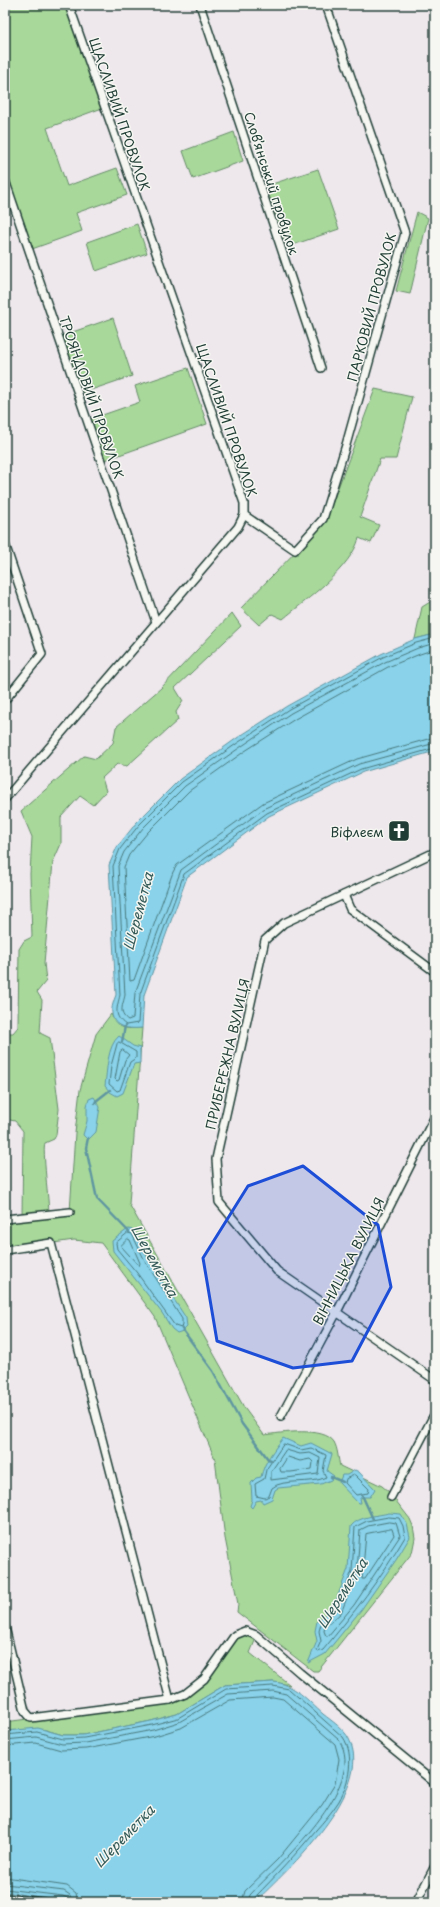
<svg xmlns="http://www.w3.org/2000/svg" width="440" height="1907" viewBox="0 0 440 1907" font-family="'Playpen Sans',sans-serif">
<style>
.green{fill:#a8d99a;stroke:#648b67}
.water{fill:#89d2ea;stroke:#5f96a1}
.lines{fill:none;stroke-linecap:round;stroke-linejoin:round}
.shore{stroke:#49797d;stroke-width:1}
.stream{stroke:#5f96a1;stroke-width:2.5}
.minor-casing{stroke:#1f3d34;stroke-width:10}
.minor{stroke:#f6f6f2;stroke-width:7}
.marked{fill:#1d4ed8;fill-opacity:0.2;stroke:#1d4ed8;stroke-width:3;stroke-linejoin:round}
.labels{text-anchor:middle;dominant-baseline:central;stroke-width:3;stroke-linejoin:round;paint-order:stroke}
.street-label{font-size:13px;fill:#1f3d34;stroke:#f6f6f2}
.poi-label{font-size:13px;fill:#1f3d34;stroke:#f6f6f2;text-anchor:end}
.water-label{font-size:14px;font-style:italic;fill:#345b58;stroke:#f6f6f2}
</style>
<rect width="100%" height="100%" fill="#eee7ec"/>
<filter id="ink" filterUnits="userSpaceOnUse"><feTurbulence type="fractalNoise" baseFrequency=".025" numOctaves="2"/><feDisplacementMap in="SourceGraphic" scale="8" xChannelSelector="R" yChannelSelector="G"/><feConvolveMatrix kernelMatrix="1 2 1 2 8 2 1 2 1" color-interpolation-filters="sRGB"/></filter>
<g filter="url(#ink)">
<g class="green">
<polygon points="5,5 69,5 105,107 47,128 67,186 117,168 127,195 76,213 82,231 32,249 5,180"/>
<polygon points="234,132 243,161 193,179 183,151"/>
<polygon points="318,169 339,229 287,247 266,186"/>
<polygon points="417,212 428,218 410,294 396,291"/>
<polygon points="137,224 147,253 96,271 87,242"/>
<polygon points="113,318 132,376 82,393 61,336"/>
<polygon points="188,368 207,424 105,460 91,419 140,402 135,386"/>
<path d="M375 389 412 397 396 459H380L360 517 379 525 371 543 359 538C351 568 307 599 283 619L272 614 259 625 241 608 303 544 329 512Z"/>
<polygon points="435,599 435,634 415,639 422,607"/>
<path d="M232 613 241 626 175 688 183 701 176 712 178 720 127 766 117 764 102 778 106 791 93 805 80 796 61 817V844L53 862 44 963 46 981 37 992 42 1000 40 1033 50 1038 59 1109 56 1135 54 1139 45 1143C42 1148 49 1203 49 1214L70 1212 75 1133 80 1090 96 1034 111 1014C119 1030 125 1029 142 1028L129 1204 245 1409 264 1435C280 1433 324 1426 334 1442 338 1449 338 1459 340 1466L382 1486 389 1492 410 1519 413 1526 415 1538 412 1553 318 1671H313L237 1612 238 1604 225 1538 215 1459 155 1317 101 1243 74 1240 5 1250V1219L22 1217 23 1131 15 1121 5 1119V1033H13L18 1027 19 949 24 941 32 937 30 874 32 837 21 811 84 756 96 759 113 743 116 727 161 688Z"/>
<polygon points="240,1632 257,1636 250,1653 290,1685 273,1682 225,1685 177,1714 151,1721 83,1735 63,1735 46,1730 5,1731 5,1722 170,1700 192,1689"/>
</g>
<g class="water">
<path d="M435 634V751L363 772 269 816 187 877 144 995 142 1028C131 1029 113 1029 112 1013 111 1008 114 1000 116 995L109 865 117 847 137 822 180 779 237 738 287 706 381 654 415 639Z"/>
<path d="M119 1036 133 1046 140 1048V1063L134 1064 123 1093 117 1096 110 1092 105 1086C107 1071 107 1046 119 1036Z"/>
<polygon points="94,1097 100,1107 96,1132 88,1140 83,1135 87,1121 87,1106 89,1099"/>
<polygon points="128,1229 134,1230 149,1261 186,1318 187,1327 183,1331 177,1333 172,1329 162,1313 113,1251 112,1241"/>
<path d="M283 1438 301 1446 311 1443 332 1454 327 1471 334 1476 331 1480 321 1484 278 1488 275 1490 272 1499 263 1503 261 1500 256 1501 252 1508 250 1506 252 1500 251 1483 256 1478 261 1477C264 1462 274 1450 283 1438Z"/>
<polygon points="355,1470 359,1472 375,1489 370,1497 364,1497 360,1498 361,1503 358,1503 339,1483 342,1475 347,1475"/>
<path d="M389 1513 401 1514 407 1524 410 1537 396 1560 361 1610 325 1654 308 1663 317 1641 315 1631 317 1621 333 1608 348 1569 351 1526C359 1516 377 1516 389 1513Z"/>
<path d="M273 1682C294 1683 308 1701 323 1714 332 1721 344 1729 349 1739 375 1790 288 1870 255 1902H74L5 1892V1731L38 1728 63 1735H83L151 1721 177 1714 225 1685Z"/>
</g>
<g class="lines">
<g class="shore">
<path d="M435 638 416 643 383 657 289 709 239 742 182 782 139 825 120 849 113 866 120 995C117 1008 113 1016 126 1025L138 1023 140 994 184 874 267 813 361 769 435 748"/>
<path d="M435 643 418 648 385 662 291 713 242 746 185 786 143 828 124 852 118 866 125 995C123 1005 118 1013 128 1020L133 1018 135 993 181 870 265 808 359 764 435 743"/>
<polyline points="435,649 420,654 388,667 295,719 245,751 189,791 148,832 129,855 124,867 130,981 134,980 173,872 177,865 263,803 357,759 435,737"/>
<polygon points="119,1042 136,1052 136,1058 130,1062 120,1090 117,1091 109,1084 111,1066 117,1044"/>
<polygon points="123,1050 129,1055 125,1060 119,1080 117,1081 115,1079 120,1052"/>
<polygon points="128,1233 132,1234 146,1263 182,1319 182,1325 181,1328 175,1326 137,1273 117,1249 116,1243"/>
<polygon points="128,1239 130,1240 140,1263 139,1266 121,1246"/>
<path d="M284 1444 301 1450 311 1448 326 1455 323 1471 326 1477C312 1485 283 1478 272 1488L269 1496 265 1498 256 1496 255 1484 264 1479 266 1470Z"/>
<polygon points="286,1450 300,1454 310,1453 320,1458 318,1474 271,1480 271,1472"/>
<polygon points="288,1457 300,1461 310,1459 313,1462 312,1469 291,1472 281,1472 280,1469"/>
<polygon points="355,1475 369,1489 368,1493 356,1495 345,1483 346,1479"/>
<path d="M389 1517 399 1518 403 1526 405 1537C381 1578 353 1614 323 1650L318 1652 317 1650 321 1641 319 1631 321 1624 337 1610 352 1571 355 1527 367 1521Z"/>
<polygon points="389,1522 396,1523 400,1536 354,1605 328,1636 326,1636 324,1631 325,1627 341,1613 357,1572 360,1530 368,1526"/>
<polygon points="392,1529 394,1535 365,1579 362,1579 366,1534"/>
<path d="M5 1735 37 1732 63 1739 84 1738 152 1725 178 1718 226 1689 273 1686 289 1689 343 1737C355 1755 349 1783 339 1801 332 1812 324 1821 316 1830 295 1855 277 1875 254 1898L253 1902"/>
<path d="M5 1740 36 1737 62 1744 85 1743 153 1730 179 1722 228 1694 273 1691 286 1694 339 1740C369 1786 278 1865 250 1895L248 1902"/>
<polyline points="5,1746 36,1743 61,1750 86,1749 155,1736 181,1728 230,1700 273,1697 283,1699 335,1744 339,1759 337,1772 335,1784 322,1805 278,1859 245,1891 242,1902"/>
<polyline points="5,1877 67,1886 76,1893 78,1902"/>
<polyline points="5,1884 64,1891 70,1895 72,1902"/>
<polyline points="5,1889 63,1896 67,1898 67,1902"/>
</g>
<g class="stream">
<polyline points="122,1042 125,1026"/>
<polyline points="95,1103 96,1101 110,1090"/>
<polyline points="88,1138 86,1148 97,1199 129,1232"/>
<polyline points="182,1329 213,1371 242,1424 268,1459 271,1460"/>
<polyline points="331,1477 343,1482"/>
<polyline points="362,1495 373,1519"/>
</g>
<g class="minor-casing">
<g id="minor">
<polyline points="200,5 321,368"/>
<polyline points="5,180 156,622"/>
<polyline points="244,515 295,550 323,519 346,445 405,233 326,5"/>
<polyline points="5,544 42,654 5,700"/>
<polyline points="5,799 238,527 244,515 244,503 69,5"/>
<polyline points="435,852 284,923 265,940 216,1159 219,1202 277,1271 435,1380"/>
<polyline points="344,895 350,909 435,972"/>
<polyline points="5,1219 70,1212"/>
<polyline points="5,1250 51,1243 170,1700"/>
<polyline points="281,1416 337,1312 435,1116"/>
<polyline points="391,1497 435,1413"/>
<polyline points="5,1627 25,1711 31,1718 170,1700 185,1694 204,1679 235,1635 245,1631 256,1635 300,1673 435,1783"/>
<polyline points="5,1898 43,1902"/>
<polyline points="416,1902 435,1866"/>
</g>
</g>
<use href="#minor" class="minor"/>
</g>
</g>
<path class="marked" d="M303 1166 378 1225 391 1287 352 1361 293 1368 217 1341 203 1258 248 1186Z"/>
<defs>
<g id="church-square" transform="scale(1.15)"><rect x="-9" y="-9" width="18" height="18" rx="4" fill="#1f3d34" stroke="#f6f6f2"/><path d="M-1.2-6h2.4v3.5h3.3v2.4h-3.3V6h-2.4V-.1h-3.3v-2.4h3.3Z" fill="#fff"/></g>
</defs>
<g fill-rule="evenodd">
<use href="#church-square" x="399" y="831"/>
</g>
<g class="labels">
<g class="street-label">
<text transform="translate(120 114) rotate(71)">ЩАСЛИВИЙ ПРОВУЛОК</text>
<text transform="translate(272 183) rotate(72)">Словʼянський провулок</text>
<text transform="translate(371 307) rotate(-75)">ПАРКОВИЙ ПРОВУЛОК</text>
<text transform="translate(92 397) rotate(71)">ТРОЯНДОВИЙ ПРОВУЛОК</text>
<text transform="translate(227 420) rotate(71)">ЩАСЛИВИЙ ПРОВУЛОК</text>
<text transform="translate(227 1054) rotate(-77)">ПРИБЕРЕЖНА ВУЛИЦЯ</text>
<text transform="translate(348 1261) rotate(-63)">ВІННИЦЬКА ВУЛИЦЯ</text>
</g>
<g class="poi-label">
<text x="384" y="831">Віфлеєм</text>
</g>
<g class="water-label">
<text transform="translate(138 911) rotate(-75)">Шереметка</text>
<text transform="translate(155 1261) rotate(61)">Шереметка</text>
<text transform="translate(342 1593) rotate(-57)">Шереметка</text>
<text transform="translate(124 1836) rotate(-46)">Шереметка</text>
</g>
</g>
<rect width="440" height="1907" fill="none" stroke="#f6f6f2" stroke-width="20"/>
<rect x="10" y="10" width="420" height="1887" fill="none" stroke="#1f3d34" stroke-width="1.5" filter="url(#ink)"/>
</svg>
